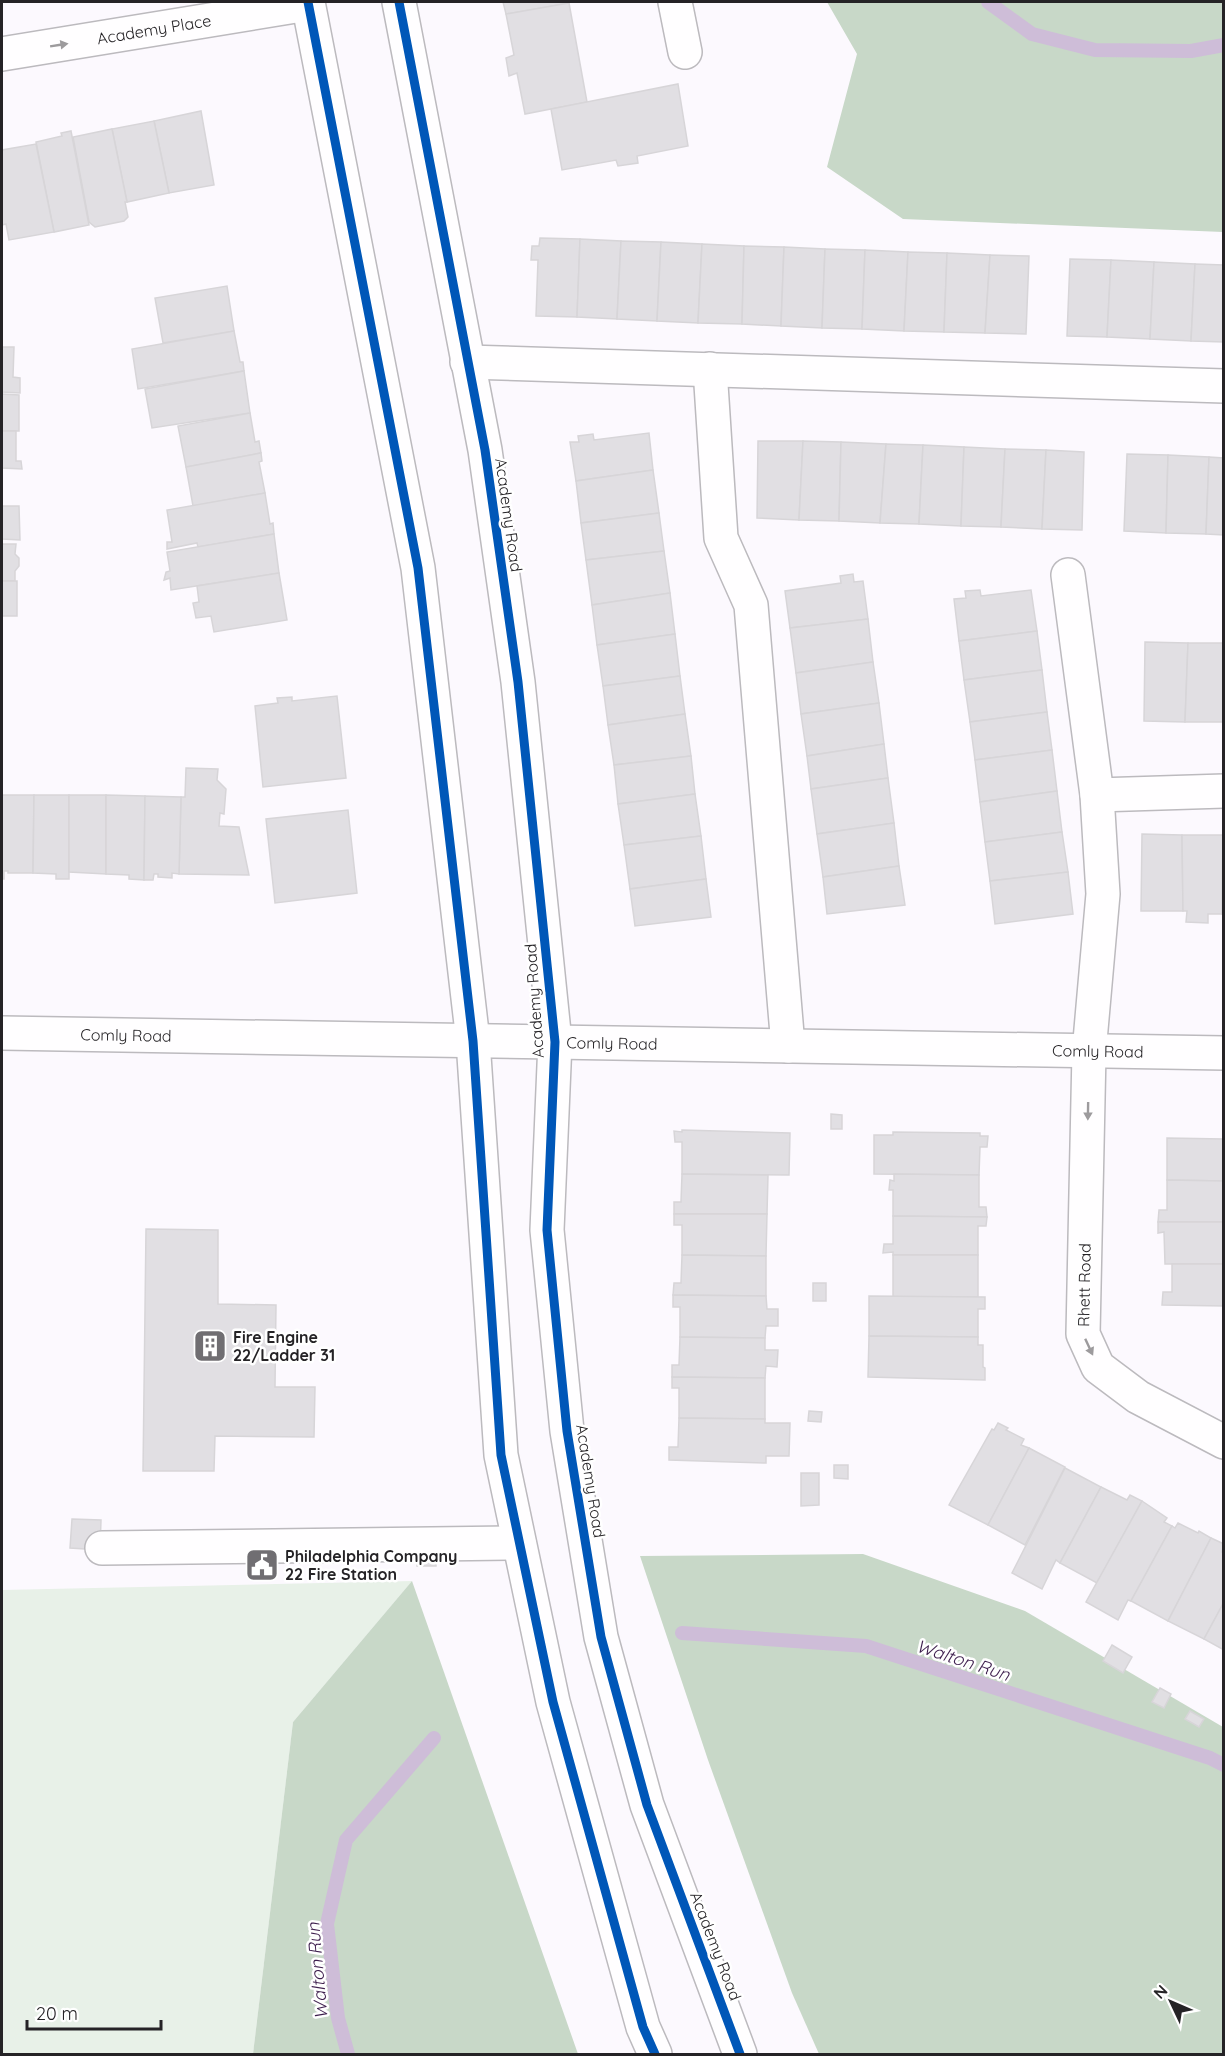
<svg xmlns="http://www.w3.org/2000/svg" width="1225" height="2056" viewBox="0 0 1225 2056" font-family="Quicksand,sans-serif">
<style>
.green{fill:#e8f1e8}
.forest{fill:#c8d8c8}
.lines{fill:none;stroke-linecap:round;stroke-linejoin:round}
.stream{stroke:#cebdd8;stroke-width:14}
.building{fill:#e1dfe3;stroke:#d7d5d8;stroke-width:1.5}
.minor-casing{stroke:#bcbabe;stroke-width:36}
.major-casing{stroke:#bcbabe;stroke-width:36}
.minor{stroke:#fffeff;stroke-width:33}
.major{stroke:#fffeff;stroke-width:33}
.cycleway-casing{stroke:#fff;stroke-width:13}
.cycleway{stroke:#0057b8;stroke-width:9}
.oneway{fill:#9d9b9d}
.labels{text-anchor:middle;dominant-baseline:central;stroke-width:5;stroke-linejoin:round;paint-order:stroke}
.street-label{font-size:16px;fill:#252326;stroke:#fff}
.poi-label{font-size:16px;font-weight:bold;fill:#252326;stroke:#fff;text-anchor:start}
.water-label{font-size:18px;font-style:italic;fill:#3d1e4d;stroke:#fff}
</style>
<rect width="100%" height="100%" fill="#fcf9fe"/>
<polygon class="green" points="412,1581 293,1722 253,2054 2,2054 2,1590"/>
<g class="forest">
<polygon points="827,2 1223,2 1223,232 903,219 827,167 857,54"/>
<polygon points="863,1554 1025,1611 1223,1727 1223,2054 819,2054 792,1993 708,1760 640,1556"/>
<polygon points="412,1581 578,2054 253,2054 293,1722"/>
</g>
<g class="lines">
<g class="stream">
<polyline points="988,2 1032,34 1095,50 1191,51 1224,45"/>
<polyline points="682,1633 866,1646 1210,1758 1224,1765"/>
<polyline points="348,2054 338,2018 327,1924 346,1840 434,1738"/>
</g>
</g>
<g class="building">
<polygon points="503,2 569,2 569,3 506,14"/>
<polygon points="569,3 587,102 525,114 517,73 509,76 506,58 514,55 506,14"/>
<polygon points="678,84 688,146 637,156 638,163 618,166 616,160 562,170 551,109"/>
<polygon points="201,111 214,185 169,193 154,121"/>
<polygon points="154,121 169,193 127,202 112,129"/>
<polygon points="112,129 127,202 125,202 128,217 124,221 95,227 89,222 73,137"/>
<polygon points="71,131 89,225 54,232 36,142 62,136 61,133"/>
<polygon points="36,144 54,232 9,240 6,224 2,225 2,150"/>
<polygon points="540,238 580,239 577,317 536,316 538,260 531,260 532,246 539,246"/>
<polygon points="580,239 621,241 617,319 577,317"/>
<polygon points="621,241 661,242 657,321 617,319"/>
<polygon points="661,242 702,244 698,323 657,321"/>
<polygon points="702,244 744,246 742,324 698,323"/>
<polygon points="744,246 784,247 781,326 742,324"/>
<polygon points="784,247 825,249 822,328 781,326"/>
<polygon points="825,249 865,250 862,329 822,328"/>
<polygon points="865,250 908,252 904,331 862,329"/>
<polygon points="908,252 947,253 944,332 904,331"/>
<polygon points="947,253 990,255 985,333 944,332"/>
<polygon points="990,255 1029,256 1026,334 985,333"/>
<polygon points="1070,259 1111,260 1107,337 1067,336"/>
<polygon points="1111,260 1154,262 1150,339 1107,337"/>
<polygon points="1154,262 1195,264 1191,341 1150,339"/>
<polygon points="1195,264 1224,265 1224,342 1191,341"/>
<polygon points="227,286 234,331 163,343 155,298"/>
<polygon points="234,331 240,362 243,362 244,371 138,389 132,349"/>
<polygon points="2,347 14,347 13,377 20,378 20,393 2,392"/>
<polygon points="244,371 250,413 152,428 145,389"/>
<polygon points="2,394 19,395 19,431 2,431"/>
<polygon points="250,413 255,442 259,441 261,453 186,467 178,426"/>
<polygon points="2,431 16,431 16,461 21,461 22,469 2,468"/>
<polygon points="649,433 653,470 576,481 570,442 579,442 578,436 593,434 594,440"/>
<polygon points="758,441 803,441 799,520 757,518"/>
<polygon points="803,441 841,442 839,521 799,520"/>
<polygon points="841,442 886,444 880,523 839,521"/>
<polygon points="886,444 923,445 919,524 880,523"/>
<polygon points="923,445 964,447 961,526 919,524"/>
<polygon points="964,447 1005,449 1001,527 961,526"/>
<polygon points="1005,449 1046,450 1042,529 1001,527"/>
<polygon points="1046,450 1084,452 1082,530 1042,529"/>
<polygon points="261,453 262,461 259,462 265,493 193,506 186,467"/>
<polygon points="1127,454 1168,455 1166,533 1124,531"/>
<polygon points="1168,455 1209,457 1206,534 1166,533"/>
<polygon points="1209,457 1224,458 1224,535 1206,534"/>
<polygon points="653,470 659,513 581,523 576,481"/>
<polygon points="265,493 270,524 273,523 274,534 198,547 197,543 167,549 167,542 172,542 167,510"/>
<polygon points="2,506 19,506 20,540 2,539"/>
<polygon points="659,513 664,551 586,560 581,523"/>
<polygon points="274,534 279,573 171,590 170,578 164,580 166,572 170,571 167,552"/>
<polygon points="2,544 16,544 15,554 19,558 19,566 15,571 15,581 2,581"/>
<polygon points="664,551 670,593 592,605 586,560"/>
<polygon points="279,573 287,620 214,632 211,616 196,618 193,603 199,602 197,586"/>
<polygon points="853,574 854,582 863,581 868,619 790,628 785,591 841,583 840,576"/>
<rect x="2" y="581" width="15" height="35"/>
<polygon points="980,590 981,596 1031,590 1037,631 959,641 954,599 966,598 965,591"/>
<polygon points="670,593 675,634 597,645 592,605"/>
<polygon points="868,619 873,662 796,673 790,628"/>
<polygon points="1037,631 1042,670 964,680 959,641"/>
<polygon points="675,634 680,676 603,686 597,645"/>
<polygon points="1145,642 1188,643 1185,722 1144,721"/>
<polygon points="1188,643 1224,643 1224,722 1185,722"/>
<polygon points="873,662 879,703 801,714 796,673"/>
<polygon points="1042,670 1047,712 970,722 964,680"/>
<polygon points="680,676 685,714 608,725 603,686"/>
<polygon points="337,696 346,778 263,787 255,706 278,703 277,698 292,697 292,701"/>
<polygon points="879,703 884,744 807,756 801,714"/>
<polygon points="1047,712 1052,750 975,760 970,722"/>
<polygon points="685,714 691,756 614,765 608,725"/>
<polygon points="884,744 888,778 811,789 807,756"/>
<polygon points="1052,750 1057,791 980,802 975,760"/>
<polygon points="691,756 695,794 618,804 614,765"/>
<polygon points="186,768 218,769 217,780 226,789 224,814 220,813 219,826 239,827 249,875 179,874 181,797 185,797"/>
<polygon points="888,778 894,823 817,834 811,789"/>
<polygon points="1057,791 1062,832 985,842 980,802"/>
<polygon points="695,794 701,836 624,845 618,804"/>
<polygon points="2,795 34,795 33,873 8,873 8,871 4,871 4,879 2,879"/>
<polygon points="34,795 69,795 69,879 56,879 56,874 33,873"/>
<polygon points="69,795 106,795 106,874 69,872"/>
<polygon points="106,795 145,796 144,880 129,879 129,875 106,874"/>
<polygon points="145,796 181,797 179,874 172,873 172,878 158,877 158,874 154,874 153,880 144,880"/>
<polygon points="348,810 357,893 275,903 266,819"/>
<polygon points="894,823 899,866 823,877 817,834"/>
<polygon points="1062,832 1068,872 990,881 985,842"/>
<polygon points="1142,834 1182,835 1183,911 1141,911"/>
<polygon points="1182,835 1223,835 1222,914 1208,914 1208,923 1186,922 1187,911 1183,911"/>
<polygon points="1223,835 1224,914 1222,914"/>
<polygon points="701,836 706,879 630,889 624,845"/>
<polygon points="899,866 905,905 827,914 823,877"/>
<polygon points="1068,872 1073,914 995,924 990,881"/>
<polygon points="706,879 711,917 635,926 630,889"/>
<polygon points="831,1114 842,1115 842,1129 831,1129"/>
<polygon points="682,1130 790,1133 789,1175 682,1174 682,1142 675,1142 674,1131 682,1132"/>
<polygon points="893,1132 980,1133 980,1136 988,1136 987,1147 980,1147 979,1175 874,1174 874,1135 893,1135"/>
<polygon points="1167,1138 1224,1139 1224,1181 1167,1180"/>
<polygon points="682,1174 768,1175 767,1214 674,1214 674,1202 681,1202"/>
<polygon points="894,1174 979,1175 979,1207 986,1207 987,1217 893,1216 893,1190 889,1190 890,1180 894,1181"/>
<polygon points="1167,1180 1224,1181 1224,1222 1158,1222 1159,1210 1167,1210"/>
<polygon points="674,1214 767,1214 766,1256 682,1255 682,1225 674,1225"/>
<polygon points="893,1216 987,1217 986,1226 978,1226 978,1255 893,1255 893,1252 883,1253 884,1244 893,1244"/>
<polygon points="1158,1222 1224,1222 1224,1264 1165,1264 1164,1232 1158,1233"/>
<polygon points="146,1229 218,1230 218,1304 276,1305 275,1387 315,1387 314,1437 215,1436 214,1471 143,1471"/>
<polygon points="682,1255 766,1256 766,1296 673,1295 674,1283 681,1283"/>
<rect x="893" y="1255" width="85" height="42"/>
<polygon points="1172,1264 1224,1264 1224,1306 1162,1305 1163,1292 1172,1292"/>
<rect x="813" y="1283" width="13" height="18"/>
<polygon points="673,1295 766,1296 767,1309 778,1309 778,1326 766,1326 765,1338 680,1337 680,1307 673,1307"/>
<polygon points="869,1296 985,1297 985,1309 978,1309 978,1337 869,1336"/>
<polygon points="869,1336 978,1337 978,1345 983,1345 983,1367 985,1368 985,1380 868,1377"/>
<polygon points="680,1337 765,1338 765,1350 778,1350 777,1367 766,1366 765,1378 672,1377 672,1365 679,1365"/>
<polygon points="672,1377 765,1378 765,1419 679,1418 679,1388 672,1388"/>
<polygon points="809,1411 822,1412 821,1422 808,1421"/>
<polygon points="679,1418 765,1419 765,1423 790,1423 789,1456 766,1456 766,1463 669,1460 669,1447 678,1447"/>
<polygon points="998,1423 1008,1428 1006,1430 1024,1439 1021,1445 1029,1448 988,1525 949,1505 992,1429 994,1430"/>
<polygon points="1029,1448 1065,1467 1025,1545 988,1525"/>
<polygon points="834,1465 848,1465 848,1479 834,1478"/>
<polygon points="1065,1468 1101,1487 1060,1563 1056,1560 1042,1589 1012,1573"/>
<polygon points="801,1473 819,1473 819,1505 801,1506"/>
<polygon points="1101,1487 1127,1500 1130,1495 1142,1501 1097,1583 1060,1563"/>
<polygon points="1142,1501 1167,1518 1164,1522 1172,1526 1131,1601 1128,1600 1118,1620 1086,1602"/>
<polygon points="72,1519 101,1520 100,1550 70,1548"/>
<polygon points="1178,1523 1198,1533 1199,1531 1211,1538 1168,1621 1131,1601 1172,1526 1175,1528"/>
<polygon points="1211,1538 1224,1544 1222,1552 1224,1553 1224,1602 1204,1639 1168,1621"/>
<polygon points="418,1550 437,1550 436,1566 417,1566"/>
<polygon points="1224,1602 1224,1650 1204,1639"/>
<polygon points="1112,1645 1132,1657 1123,1673 1103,1661"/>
<polygon points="1160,1688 1171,1694 1164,1708 1152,1702"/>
<polygon points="1190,1711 1204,1719 1199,1727 1185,1719"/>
</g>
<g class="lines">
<g class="minor-casing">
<g id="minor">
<polyline points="675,2 685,52"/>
<path id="s1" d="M2 54 308 4"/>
<polyline points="467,362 1224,386"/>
<polyline points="710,369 721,538 751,605 788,1046"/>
<polyline points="1068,575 1097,795"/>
<polyline points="1224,791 1097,795 1103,894 1089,1052 1083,1334 1098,1367 1138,1397 1224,1442"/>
<path id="s2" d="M2 1033 1224 1053"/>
<polyline points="102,1548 519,1543"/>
</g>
</g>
<g class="major-casing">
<g id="major">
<polyline points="308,2 418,568 473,1041 501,1455 553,1702 643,2027 655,2054"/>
<polyline points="399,2 485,450 518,682 555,1042 547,1230 567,1431 601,1637 647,1805 740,2054"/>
</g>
</g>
<use href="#minor" class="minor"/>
<use href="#major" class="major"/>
<g class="cycleway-casing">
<g id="cycleway">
<polyline points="308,2 418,568 473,1041 501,1455 553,1702 643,2027 655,2054"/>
<polyline points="399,2 485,450 518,682 555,1042 547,1230 567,1431 601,1637 647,1805 740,2054"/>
</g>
</g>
<use href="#cycleway" class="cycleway"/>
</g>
<defs><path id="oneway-solid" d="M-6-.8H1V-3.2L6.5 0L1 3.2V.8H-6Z" transform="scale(1.5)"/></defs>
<g class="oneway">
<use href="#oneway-solid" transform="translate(59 45) rotate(-9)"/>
<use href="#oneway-solid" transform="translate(1088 1111) rotate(91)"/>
<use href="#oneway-solid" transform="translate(1089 1347) rotate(65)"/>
</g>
<defs>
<g id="building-square" transform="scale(1.725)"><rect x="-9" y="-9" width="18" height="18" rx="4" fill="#706e72" stroke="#fff"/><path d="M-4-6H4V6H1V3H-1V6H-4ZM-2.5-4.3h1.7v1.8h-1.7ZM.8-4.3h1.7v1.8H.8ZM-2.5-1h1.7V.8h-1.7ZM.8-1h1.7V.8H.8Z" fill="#fff"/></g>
<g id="civic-square" transform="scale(1.725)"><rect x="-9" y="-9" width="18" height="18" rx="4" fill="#706e72" stroke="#fff"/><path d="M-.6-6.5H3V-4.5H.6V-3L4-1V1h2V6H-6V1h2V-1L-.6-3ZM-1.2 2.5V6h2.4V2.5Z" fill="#fff"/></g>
</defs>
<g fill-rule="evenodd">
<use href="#building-square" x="210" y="1346"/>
<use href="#civic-square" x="262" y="1565"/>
</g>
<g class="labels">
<g class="street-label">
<text stroke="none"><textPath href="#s1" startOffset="154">Academy Place</textPath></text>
<text transform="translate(509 515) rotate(82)">Academy Road</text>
<text transform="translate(534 1001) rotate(-94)">Academy Road</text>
<text stroke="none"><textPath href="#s2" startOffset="124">Comly Road</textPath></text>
<text stroke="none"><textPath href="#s2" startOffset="610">Comly Road</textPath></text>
<text stroke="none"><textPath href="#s2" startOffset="1096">Comly Road</textPath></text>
<text transform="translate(1084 1285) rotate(-89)">Rhett Road</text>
<text transform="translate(591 1481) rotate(81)">Academy Road</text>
<text transform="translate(716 1946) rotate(69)">Academy Road</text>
</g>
<g class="poi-label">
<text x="233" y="1337">Fire Engine<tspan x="233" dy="18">22/Ladder 31</tspan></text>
<text x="285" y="1556">Philadelphia Company<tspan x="285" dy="18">22 Fire Station</tspan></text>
</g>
<g class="water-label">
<text transform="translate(963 1660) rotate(18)">Walton Run</text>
<text transform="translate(317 1971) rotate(-95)">Walton Run</text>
</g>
</g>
<rect width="1225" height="2056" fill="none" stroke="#252326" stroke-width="6"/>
<g transform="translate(1171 2002) rotate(314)" stroke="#ffffff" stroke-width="4.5" paint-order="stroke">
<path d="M0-4.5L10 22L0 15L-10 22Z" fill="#252326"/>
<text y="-9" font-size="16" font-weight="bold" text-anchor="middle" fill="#252326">N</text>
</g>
<path d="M27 2020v9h134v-9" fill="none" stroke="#252326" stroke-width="3"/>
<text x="36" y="2020" font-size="18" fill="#252326" stroke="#ffffff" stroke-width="4.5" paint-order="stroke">20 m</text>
</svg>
